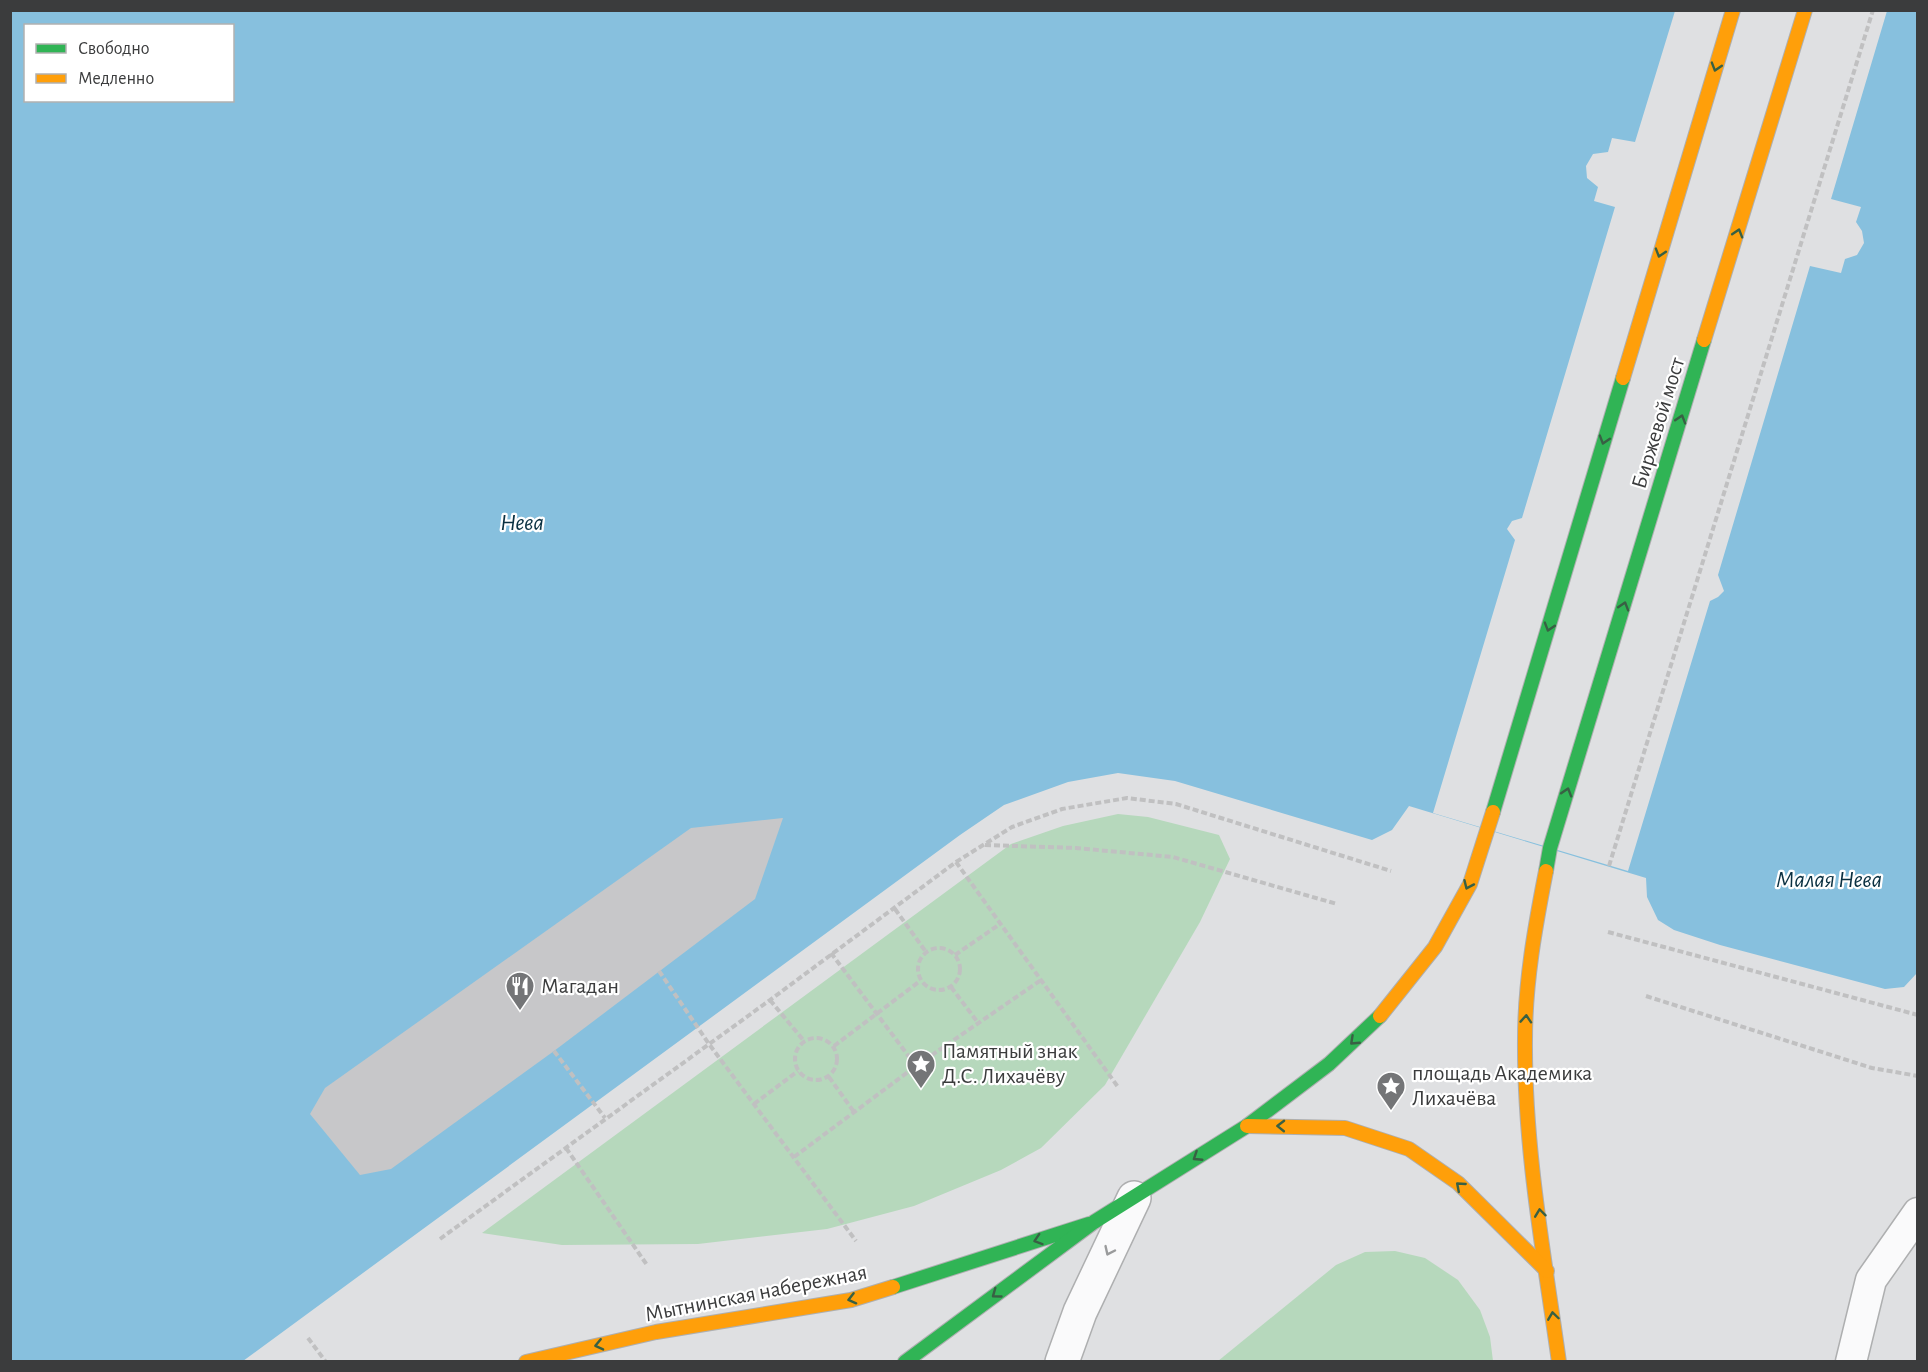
<svg xmlns="http://www.w3.org/2000/svg" width="1928" height="1372" viewBox="0 0 1928 1372" font-family="'Alegreya Sans',sans-serif">
<style>
.green{fill:#b6d8bc}
.water{fill:#87c0de;fill-rule:evenodd}
.pier{fill:#dfe0e2}
.building{fill:#c7c7c9}
.lines{fill:none;stroke-linecap:round;stroke-linejoin:round}
.lane-casing{stroke:#aeafb0;stroke-width:33}
.street-casing{stroke:#aeafb0;stroke-width:36}
.fast-casing{stroke:#aeafb0;stroke-width:16}
.slow-casing{stroke:#aeafb0;stroke-width:16}
.path{stroke:#c0c0c1;stroke-width:4;stroke-dasharray:6 3;stroke-linecap:butt}
.lane{stroke:#fafafb;stroke-width:30}
.street{stroke:#fafafb;stroke-width:33}
.fast{stroke:#30b455;stroke-width:14}
.slow{stroke:#ff9f0a;stroke-width:14}
.oneway{stroke:#386044}
.oneway2{stroke:#9a9b9c}
.labels{text-anchor:middle;dominant-baseline:central;stroke-width:4.5;stroke-linejoin:round;paint-order:stroke}
.street-label{font-size:22px;fill:#3b3c3d;stroke:#fff}
.poi-label{font-size:22px;fill:#3b3c3d;stroke:#fff;text-anchor:start}
.water-label{font-size:24px;font-style:italic;fill:#0b3142;stroke:#fff}
</style>
<rect width="100%" height="100%" fill="#dfe0e2"/>
<g class="green">
<polygon points="1118,814 1148,817 1219,835 1230,859 1200,922 1105,1085 1041,1148 1001,1170 914,1206 827,1229 698,1244 562,1245 482,1233 1011,844 1063,826"/>
<polygon points="1395,1251 1425,1258 1458,1280 1480,1310 1490,1337 1493,1361 1218,1361 1336,1265 1365,1252"/>
</g>
<path class="water" d="M10 11H1917V973L1904 987 1885 989 1720 945 1674 930 1658 920 1647 897 1646 878 1409 806 1392 830 1372 840 1175 781 1118 773 1068 782 1004 805 960 835 243 1361H11ZM26 26H232V100H26Z"/>
<polygon class="pier" points="1675,11 1887,11 1831,199 1861,207 1856,222 1862,231 1864,243 1857,255 1845,259 1841,273 1810,266 1718,575 1724,591 1718,597 1710,601 1628,871 1433,813 1515,540 1507,529 1512,521 1522,518 1615,207 1594,201 1598,187 1587,178 1586,166 1593,154 1608,152 1612,138 1635,142"/>
<polygon class="building" points="783,818 755,899 554,1051 391,1169 360,1175 310,1114 325,1088 691,828"/>
<g class="lines">
<g class="lane-casing">
<polyline id="lane" points="1851,1362 1871,1280 1918,1213"/>
</g>
<g class="street-casing">
<polyline id="street" points="1062,1362 1080,1312 1134,1198"/>
</g>
<g class="fast-casing">
<g id="fast">
<polyline points="1493,812 1623,378"/>
<polyline points="1546,871 1550,848 1704,340"/>
<polyline points="893,1287 1089,1224"/>
<polyline points="905,1362 1094,1222 1247,1126 1329,1064 1380,1016"/>
</g>
</g>
<g class="slow-casing">
<g id="slow">
<polyline points="1704,340 1805,10"/>
<polyline points="1623,378 1733,10"/>
<path d="M1546 871C1535 927 1525 983 1525 1039 1524 1147 1544 1255 1559 1362"/>
<polyline points="1380,1016 1435,947 1470,884 1493,812"/>
<polyline points="1247,1126 1345,1128 1409,1149 1458,1183 1547,1271"/>
<polyline points="526,1362 656,1332 851,1300 893,1287"/>
</g>
</g>
<g class="path">
<polyline points="985,845 1076,848 1173,857 1337,904"/>
<polyline points="956,862 1118,1087"/>
<polyline points="1609,866 1873,10"/>
<polyline points="895,909 926,952"/>
<polyline points="1608,932 1918,1015"/>
<circle cx="939" cy="969" r="21"/>
<polyline points="831,953 916,1066"/>
<polyline points="955,955 1000,924"/>
<polyline points="659,971 709,1044 856,1241"/>
<polyline points="951,987 979,1024"/>
<polyline points="1646,996 1872,1068 1918,1076"/>
<polyline points="770,1000 804,1041"/>
<circle cx="816" cy="1059" r="21"/>
<polyline points="834,1046 920,981"/>
<polyline points="554,1051 605,1118"/>
<polyline points="829,1077 854,1112"/>
<polyline points="754,1104 798,1071"/>
<polyline points="566,1148 647,1265"/>
<polyline points="794,1157 916,1066 1041,980"/>
<polyline points="440,1239 770,1000 956,862 1012,827 1062,809 1127,798 1176,804 1391,871"/>
<polyline points="308,1338 326,1362"/>
</g>
<use href="#lane" class="lane"/>
<use href="#street" class="street"/>
<use href="#fast" class="fast"/>
<use href="#slow" class="slow"/>
</g>
<defs><path id="oneway-chevron" d="M-2-3.5L2.5 0L-2 3.5" fill="none" stroke-width="1.6" stroke-linecap="round" stroke-linejoin="round" transform="scale(1.5)"/></defs>
<g class="oneway">
<use href="#oneway-chevron" transform="translate(1716 67) rotate(107)"/>
<use href="#oneway-chevron" transform="translate(1738 233) rotate(-73)"/>
<use href="#oneway-chevron" transform="translate(1660 253) rotate(107)"/>
<use href="#oneway-chevron" transform="translate(1681 419) rotate(-73)"/>
<use href="#oneway-chevron" transform="translate(1604 440) rotate(107)"/>
<use href="#oneway-chevron" transform="translate(1624 606) rotate(-73)"/>
<use href="#oneway-chevron" transform="translate(1549 627) rotate(107)"/>
<use href="#oneway-chevron" transform="translate(1567 792) rotate(-73)"/>
<use href="#oneway-chevron" transform="translate(1468 885) rotate(114)"/>
<use href="#oneway-chevron" transform="translate(1526 1019) rotate(-86)"/>
<use href="#oneway-chevron" transform="translate(1354 1041) rotate(137)"/>
<use href="#oneway-chevron" transform="translate(1281 1126) rotate(-179)"/>
<use href="#oneway-chevron" transform="translate(1197 1157) rotate(147)"/>
<use href="#oneway-chevron" transform="translate(1460 1186) rotate(-139)"/>
<use href="#oneway-chevron" transform="translate(1540 1213) rotate(-97)"/>
<use href="#oneway-chevron" transform="translate(1038 1240) rotate(162)"/>
<use href="#oneway-chevron" transform="translate(996 1294) rotate(144)"/>
<use href="#oneway-chevron" transform="translate(852 1299) rotate(166)"/>
<use href="#oneway-chevron" transform="translate(1553 1316) rotate(-98)"/>
<use href="#oneway-chevron" transform="translate(599 1345) rotate(167)"/>
</g>
<use class="oneway2" href="#oneway-chevron" transform="translate(1109 1251) rotate(115)"/>
<defs>
<g id="restaurant-pin" transform="scale(1.5)"><path d="M0 17L-7.5 6A9.5 9.5 0 1 1 7.5 6Z" fill="#747577" stroke="#fff"/><path d="M-5-6h1v4h1v-4h1v4h1v-4h1v5L-1.5 .5V6h-2V.5L-5-1ZM5-6V6H3V1.5H1.5Q1.5-4 5-6Z" fill="#fff"/></g>
<g id="sight-pin" transform="scale(1.5)"><path d="M0 17L-7.5 6A9.5 9.5 0 1 1 7.5 6Z" fill="#747577" stroke="#fff"/><path d="M0-6L1.8-2.2L6-1.7L2.9 1.2L3.7 5.4L0 3.3L-3.7 5.4L-2.9 1.2L-6-1.7L-1.8-2.2Z" fill="#fff"/></g>
</defs>
<g fill-rule="evenodd">
<use href="#restaurant-pin" x="520" y="986"/>
<use href="#sight-pin" x="921" y="1064"/>
<use href="#sight-pin" x="1391" y="1086"/>
</g>
<g class="labels">
<g class="street-label">
<text transform="translate(1658 423) rotate(-73)">Биржевой мост</text>
<text transform="translate(756 1293) rotate(-11)">Мытнинская набережная</text>
</g>
<g class="poi-label">
<text x="541" y="986">Магадан</text>
<text x="942" y="1051">Памятный знак<tspan x="942" dy="25">Д.С. Лихачёву</tspan></text>
<text x="1412" y="1073">площадь Академика<tspan x="1412" dy="25">Лихачёва</tspan></text>
</g>
<g class="water-label">
<text x="522" y="523">Нева</text>
<text x="1829" y="880">Малая Нева</text>
</g>
</g>
<rect width="1928" height="1372" fill="none" stroke="#3b3c3d" stroke-width="24"/>
<rect x="24" y="24" width="210" height="78" fill="#ffffff" stroke="#b1b1b1" stroke-width="1.5"/>
<rect x="36" y="44" width="30" height="9" fill="#30b455" stroke="#b1b1b1" stroke-width="1.5"/>
<text x="78" y="54" font-size="18" fill="#3b3c3d">Свободно</text>
<rect x="36" y="74" width="30" height="9" fill="#ff9f0a" stroke="#b1b1b1" stroke-width="1.5"/>
<text x="78" y="84" font-size="18" fill="#3b3c3d">Медленно</text>
</svg>
